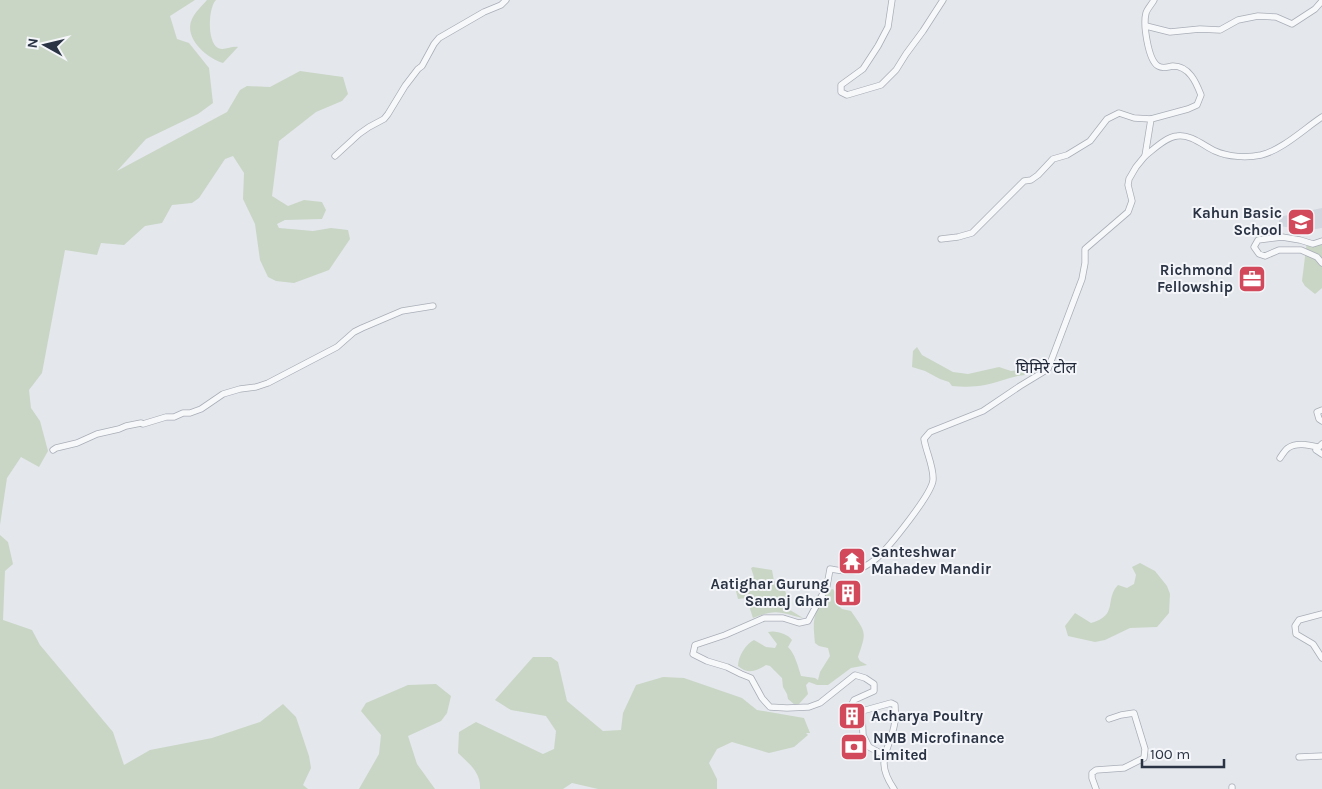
<svg xmlns="http://www.w3.org/2000/svg" width="1322" height="789" viewBox="0 0 1322 789" font-family="Karla,'Noto Sans Devanagari',sans-serif">
<style>
.built{fill:#d2d6de}
.green{fill:#c9d6c5}
.lines{fill:none;stroke-linecap:round;stroke-linejoin:round}
.minor-casing{stroke:#a9aeb7;stroke-width:7}
.minor{stroke:#f7f8fa;stroke-width:5.5}
.labels{text-anchor:middle;dominant-baseline:central;stroke-width:4;stroke-linejoin:round;paint-order:stroke}
.poi-label{font-size:15px;font-weight:bold;fill:#2b3445;stroke:#f4f6f9;text-anchor:end}
.neighbourhood-label{font-size:16px;fill:#1d2536;stroke:#f4f6f9}
</style>
<rect width="100%" height="100%" fill="#e4e7ec"/>
<polygon class="built" points="1322,208 1322,228 1310,230 1279,226 1279,217"/>
<g class="green">
<polygon points="0,0 195,0 170,16 177,39 189,43 209,68 213,103 198,114 146,139 117,171 227,112 240,90 247,86 270,87 300,71 343,77 348,94 342,101 316,112 279,141 272,196 288,206 304,200 322,202 326,210 322,219 285,220 277,224 279,228 313,231 331,228 348,230 350,239 329,270 294,283 276,281 268,277 260,260 255,224 243,199 244,173 233,156 225,159 199,198 192,203 172,205 162,223 145,226 124,245 101,243 97,255 65,250 42,373 29,390 31,408 40,421 48,451 39,467 21,457 7,478 0,525"/>
<path d="M207 0H216C208 8 207 42 218 48 224 51 231 46 238 47L223 63C207 58 183 38 192 19 195 12 202 6 207 0Z"/>
<polygon points="1307,241 1322,245 1322,288 1315,294 1305,286 1302,281"/>
<path d="M917 347 922 355 953 372 968 374 999 367 1011 371 1021 370 1025 375C1011 376 999 382 985 385 975 387 963 387 952 386L949 382 940 379 925 371 912 367 913 351Z"/>
<polygon points="0,535 8,542 13,564 5,571 3,620 32,630 40,645 113,732 124,765 150,750 212,738 260,722 283,704 296,717 309,756 311,768 303,785 308,789 0,789"/>
<path d="M1140 563 1155 571 1167 586 1170 594 1169 613 1157 627 1130 628 1105 640 1095 642 1068 636 1065 626 1075 613 1091 623C1119 615 1104 600 1118 585L1127 588 1134 584 1136 575 1132 567Z"/>
<path d="M753 567 772 570 774 581 783 585 788 599 790 610 803 618C792 616 780 610 769 613 764 614 758 616 753 618L749 606 754 603 753 599 750 596 746 598 738 599 736 591C745 588 749 586 754 577L751 568Z"/>
<path d="M833 589 838 597 839 606 842 609 851 611C866 633 867 631 858 657L860 661 867 665 851 668 828 685H817L809 682 806 685 808 694 799 704 795 705 788 699 787 694 783 687 782 678 770 666 766 665C756 672 747 674 738 666 738 656 746 644 754 640L766 647 775 648 777 644 768 632C776 630 788 634 792 640L788 647C795 654 798 666 801 676L815 678 818 680 820 672 830 656 828 648 819 646 815 643C812 617 814 612 829 590Z"/>
<path d="M533 657H551L558 662 567 701 603 731 621 730 623 713 636 685 663 677 684 678 742 698 757 710 804 718 810 733H806L808 735 794 747 769 753 732 742 717 749 709 763 717 779V789H598L572 783 563 789H480C481 772 469 764 458 753L459 732 476 722 543 754 554 749 556 731 546 716 511 710 495 700Z"/>
<polygon points="436,684 451,696 447,713 441,721 408,736 417,764 435,789 359,789 379,754 381,735 361,711 366,703 408,685"/>
</g>
<g class="lines">
<g class="minor-casing">
<g id="minor">
<polyline points="892,0 888,27 878,46 863,69 841,85 841,92 847,95 881,85 896,70 906,54 923,31 943,0"/>
<polyline points="1146,26 1170,32 1200,29 1220,30 1238,20 1258,16 1276,17 1292,24 1315,9 1322,1"/>
<polyline points="335,156 359,134 369,127 384,119 388,114 405,86 418,69 422,66 434,44 439,38 484,12 501,5 506,0"/>
<path d="M1145 156C1154 149 1166 137 1177 136 1191 134 1204 146 1215 151 1228 157 1247 158 1261 155 1282 150 1304 129 1322 117"/>
<polyline points="941,239 958,237 972,233 1024,181 1031,180 1038,175 1053,159 1067,155 1090,141 1107,119 1119,113 1134,118 1151,119"/>
<polyline points="1322,241 1313,244 1300,240 1282,237 1258,240 1254,247 1259,254 1265,256 1279,250 1301,250 1317,257 1322,263"/>
<polyline points="1322,410 1317,412 1319,419 1322,421"/>
<polyline points="1322,444 1316,450 1322,454"/>
<polyline points="53,450 56,448 77,443 97,434 119,429 126,426 141,423 143,424 166,417 174,417 183,413 190,413 201,409 223,394 240,389 256,387 268,383 337,347 354,332 362,328 402,311 433,306"/>
<path d="M1280 458C1282 455 1285 450 1288 448 1296 442 1309 445 1318 447"/>
<polyline points="1322,614 1299,620 1295,626 1296,634 1313,644 1322,658"/>
<polyline points="862,711 863,735 869,747 884,755"/>
<polyline points="1299,757 1322,756"/>
<polyline points="1232,787 1232,789"/>
<path d="M894 789C873 758 891 751 895 721 896 716 895 711 895 705L891 703 862 711 851 706 854 700 874 691V684L865 678 855 675 820 703 809 707 787 708 770 707 762 698 751 678 741 674 727 667 707 661 693 654 695 645 725 635 764 618H783L799 623 808 621 827 586 830 569C837 570 847 572 853 571 862 569 871 563 877 558 889 547 932 494 933 480 934 467 926 452 924 439L930 432 983 411 1020 386 1048 369 1082 279 1085 263V249L1128 212 1132 201 1128 185 1129 179 1136 167 1145 156 1151 119 1188 109 1197 105 1201 95C1196 82 1189 66 1173 66 1167 67 1163 69 1158 66 1148 60 1143 24 1146 13 1147 9 1152 4 1154 0"/>
<polyline points="1096,789 1092,778 1092,773 1096,770 1124,768 1144,758 1145,749 1134,713 1121,715 1109,719"/>
</g>
</g>
<use href="#minor" class="minor"/>
</g>
<defs>
<g id="school-square" transform="scale(1.4375)"><rect x="-9" y="-9" width="18" height="18" rx="4" fill="#d1495b" stroke="#f4f6f9"/><path d="M0-5L7-2L0 1L-7-2ZM-4 1L0 2.5L4 1V4Q0 6-4 4Z" fill="#fff"/></g>
<g id="office-square" transform="scale(1.4375)"><rect x="-9" y="-9" width="18" height="18" rx="4" fill="#d1495b" stroke="#f4f6f9"/><path d="M-6-3h4V-5.5h4V-3h4V5H-6ZM-1-4.5V-3h2v-1.5ZM-6 0V1H6V0Z" fill="#fff"/></g>
<g id="temple-square" transform="scale(1.4375)"><rect x="-9" y="-9" width="18" height="18" rx="4" fill="#d1495b" stroke="#f4f6f9"/><path d="M0-6L5-2H3V0L6.5 2.5H4V6H1.5V3h-3V6H-4V2.5H-6.5L-3 0V-2H-5Z" fill="#fff"/></g>
<g id="building-square" transform="scale(1.4375)"><rect x="-9" y="-9" width="18" height="18" rx="4" fill="#d1495b" stroke="#f4f6f9"/><path d="M-4-6H4V6H1V3H-1V6H-4ZM-2.5-4.3h1.7v1.8h-1.7ZM.8-4.3h1.7v1.8H.8ZM-2.5-1h1.7V.8h-1.7ZM.8-1h1.7V.8H.8Z" fill="#fff"/></g>
<g id="bank-square" transform="scale(1.4375)"><rect x="-9" y="-9" width="18" height="18" rx="4" fill="#d1495b" stroke="#f4f6f9"/><path d="M-6-4H6V4H-6ZM0-2.3a2.3 2.3 0 1 0 0 4.6a2.3 2.3 0 1 0 0-4.6Z" fill="#fff"/></g>
</defs>
<g fill-rule="evenodd">
<use href="#school-square" x="1301" y="222"/>
<use href="#office-square" x="1252" y="279"/>
<use href="#temple-square" x="852" y="561"/>
<use href="#building-square" x="848" y="593"/>
<use href="#building-square" x="852" y="716"/>
<use href="#bank-square" x="854" y="747"/>
</g>
<g class="labels">
<g class="poi-label">
<text x="1282" y="213">Kahun Basic<tspan x="1282" dy="17">School</tspan></text>
<text x="1233" y="270">Richmond<tspan x="1233" dy="17">Fellowship</tspan></text>
<text x="871" y="552" text-anchor="start">Santeshwar<tspan x="871" dy="17">Mahadev Mandir</tspan></text>
<text x="829" y="584">Aatighar Gurung<tspan x="829" dy="17">Samaj Ghar</tspan></text>
<text x="871" y="716" text-anchor="start">Acharya Poultry</text>
<text x="873" y="738" text-anchor="start">NMB Microfinance<tspan x="873" dy="17">Limited</tspan></text>
</g>
<g class="neighbourhood-label">
<text x="1046" y="367">घिमिरे टोल</text>
</g>
</g>
<g transform="translate(45 45) rotate(278)" stroke="#f4f6f9" stroke-width="4" paint-order="stroke">
<path d="M0-4L9 19L0 12L-9 19Z" fill="#2b3445"/>
<text y="-8" font-size="14" font-weight="bold" text-anchor="middle" fill="#2b3445">N</text>
</g>
<path d="M1142 759v8h82v-8" fill="none" stroke="#2b3445" stroke-width="2.5"/>
<text x="1150" y="759" font-size="15" fill="#2b3445" stroke="#f4f6f9" stroke-width="4" paint-order="stroke">100 m</text>
</svg>
